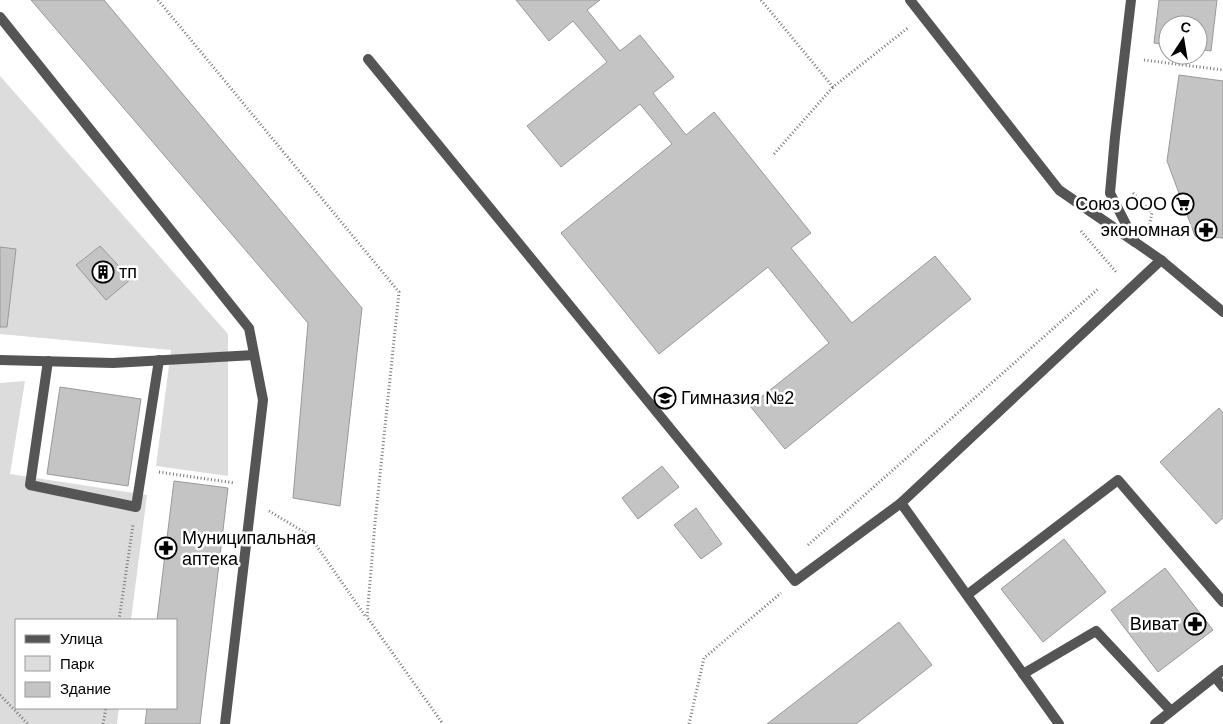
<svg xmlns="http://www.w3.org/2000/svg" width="1223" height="724" viewBox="0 0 1223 724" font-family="Arial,sans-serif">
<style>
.green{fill:#dcdcdc}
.building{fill:#c4c4c4;stroke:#999}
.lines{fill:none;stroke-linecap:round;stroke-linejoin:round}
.path{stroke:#777;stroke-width:3;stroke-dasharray:1 2.5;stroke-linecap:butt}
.service{stroke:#555;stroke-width:10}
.minor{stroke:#555;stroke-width:10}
.labels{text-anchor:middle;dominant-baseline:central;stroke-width:5;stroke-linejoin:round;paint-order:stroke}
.poi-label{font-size:18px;fill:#000;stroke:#fff;text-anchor:end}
</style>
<rect width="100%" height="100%" fill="#fff"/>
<g class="green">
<polygon points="0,76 228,334 228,476 156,466 171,350 0,334"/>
<polygon points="25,381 10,474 147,495 131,620 16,620 16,708 119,708 117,724 0,724 0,383"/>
</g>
<g class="building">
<polygon points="31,0 104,0 362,308 340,506 293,498 308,323"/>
<polygon points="516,0 600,0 587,10 620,51 640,35 674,77 653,93 686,135 714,112 811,233 791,248 852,323 935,256 971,299 785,449 750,406 829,343 768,267 659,354 561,233 672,144 640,104 561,167 527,126 607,62 573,21 549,41"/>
<polygon points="1159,0 1217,0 1211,51 1198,49 1198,25 1168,25 1168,45 1154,43"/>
<polygon points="1179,75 1223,81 1223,238 1195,236 1167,161"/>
<polygon points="100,246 131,279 106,300 76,265"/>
<polygon points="0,247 16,249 7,327 0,327"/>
<polygon points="60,387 141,399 128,486 47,474"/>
<polygon points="1219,408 1223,413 1223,518 1216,524 1160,462"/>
<polygon points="662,466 679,487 638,519 622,498"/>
<polygon points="174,481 228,488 200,724 145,724 147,708 176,708 176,620 157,620"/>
<polygon points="696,508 722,544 701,559 674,525"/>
<polygon points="1064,539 1106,592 1043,642 1001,589"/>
<polygon points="1165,568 1213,630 1158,672 1111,610"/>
<polygon points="899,622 932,665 856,724 767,724"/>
</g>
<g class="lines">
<g class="path">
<polyline points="158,0 399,292 375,523 367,617 443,724"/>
<polyline points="761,0 833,87 909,27"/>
<polyline points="1144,60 1223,70"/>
<polyline points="774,154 833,87"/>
<polyline points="1133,193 1152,213 1149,227"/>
<polyline points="1081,231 1117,273"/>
<polyline points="159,472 235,483"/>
<polyline points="269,511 309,535 366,617"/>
<polyline points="808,545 1098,289"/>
<polyline points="119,620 133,525"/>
<polyline points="0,695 28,724"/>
<polyline points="103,724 106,708"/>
<polyline points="689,724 704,658 781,593"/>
</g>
<g class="service">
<polyline points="910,0 1059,190 1135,242"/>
<polyline points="0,17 249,328 263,400 225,724"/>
<polyline points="368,59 795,581 901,503 1161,260"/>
<polyline points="0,360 113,363 254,355"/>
<polyline points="48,361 30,485 136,507 159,360"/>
<polyline points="901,503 1059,724"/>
<polyline points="967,595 1118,480 1223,602"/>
<polyline points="1023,674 1096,631 1171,711"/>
<polyline points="1215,677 1223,687"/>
<polyline points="1155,724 1223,670"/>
</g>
<polyline class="minor" points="1131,0 1115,137 1110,193 1135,242 1161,260 1223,312"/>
</g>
<defs>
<g id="supermarket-ring" transform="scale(1.125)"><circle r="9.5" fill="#fff" stroke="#000" stroke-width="1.5"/><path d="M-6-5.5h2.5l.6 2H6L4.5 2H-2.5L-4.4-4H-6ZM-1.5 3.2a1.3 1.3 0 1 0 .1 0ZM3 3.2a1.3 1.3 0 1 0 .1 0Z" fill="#000"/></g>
<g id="pharmacy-ring" transform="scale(1.125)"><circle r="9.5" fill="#fff" stroke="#000" stroke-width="1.5"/><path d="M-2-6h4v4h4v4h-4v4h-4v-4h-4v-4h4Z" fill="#000"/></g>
<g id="building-ring" transform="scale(1.125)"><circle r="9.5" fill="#fff" stroke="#000" stroke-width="1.5"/><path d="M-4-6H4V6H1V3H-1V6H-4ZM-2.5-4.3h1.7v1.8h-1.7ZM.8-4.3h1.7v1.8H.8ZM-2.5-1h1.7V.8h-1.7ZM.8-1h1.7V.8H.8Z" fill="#000"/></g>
<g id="school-ring" transform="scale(1.125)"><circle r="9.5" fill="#fff" stroke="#000" stroke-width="1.5"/><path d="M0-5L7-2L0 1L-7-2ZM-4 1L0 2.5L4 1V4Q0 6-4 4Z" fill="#000"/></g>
</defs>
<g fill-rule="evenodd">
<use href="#supermarket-ring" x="1183" y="204"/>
<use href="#pharmacy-ring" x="1206" y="230"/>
<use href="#building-ring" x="103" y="272"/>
<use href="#school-ring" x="665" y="398"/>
<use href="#pharmacy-ring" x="166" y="548"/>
<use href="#pharmacy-ring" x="1195" y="624"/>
</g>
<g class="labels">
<g class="poi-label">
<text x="1167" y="204">Союз ООО</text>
<text x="1190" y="230">экономная</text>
<text x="119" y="272" text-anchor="start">тп</text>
<text x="681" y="398" text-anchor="start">Гимназия №2</text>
<text x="182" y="538" text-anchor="start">Муниципальная<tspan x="182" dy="21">аптека</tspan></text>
<text x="1179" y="624">Виват</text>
</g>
</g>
<rect x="15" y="619" width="162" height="90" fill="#ffffff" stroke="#999999"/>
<rect x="25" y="635" width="25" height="8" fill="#555555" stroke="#999999"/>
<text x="60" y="644" font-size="15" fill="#000000">Улица</text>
<rect x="25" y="656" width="25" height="15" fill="#dcdcdc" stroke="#999999"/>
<text x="60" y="669" font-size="15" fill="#000000">Парк</text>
<rect x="25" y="682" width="25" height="15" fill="#c4c4c4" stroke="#999999"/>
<text x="60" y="694" font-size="15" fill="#000000">Здание</text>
<g transform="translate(1183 40) rotate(12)"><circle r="24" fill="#ffffff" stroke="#999999"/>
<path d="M0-4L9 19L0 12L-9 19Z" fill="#000000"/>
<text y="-8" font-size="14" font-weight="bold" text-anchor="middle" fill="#000000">С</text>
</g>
</svg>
